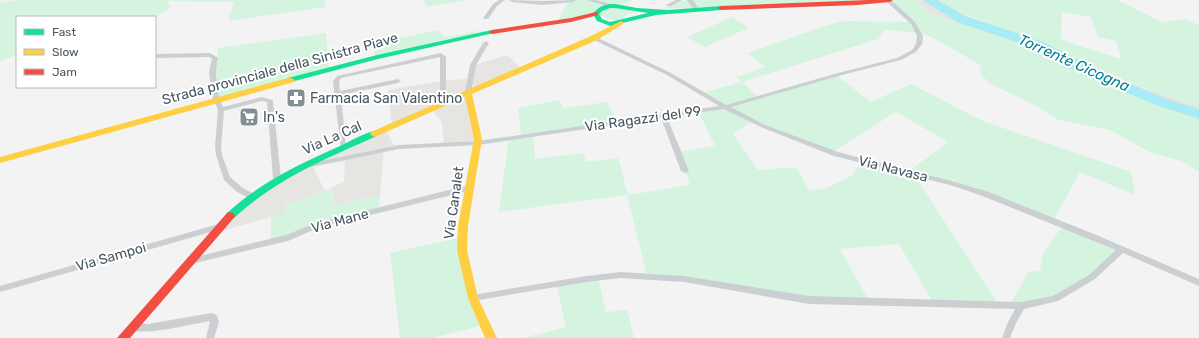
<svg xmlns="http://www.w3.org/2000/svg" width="1199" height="338" viewBox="0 0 1199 338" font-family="Rubik,sans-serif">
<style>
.commercial{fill:#e7e5e1}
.green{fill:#d5f4df;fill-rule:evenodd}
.sand{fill:#e7e4df}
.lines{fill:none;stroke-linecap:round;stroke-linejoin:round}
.river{fill:#a6ecf6;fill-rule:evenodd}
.street{fill:#cccfd2;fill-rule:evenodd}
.fast{fill:#16e098;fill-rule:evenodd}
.slow{fill:#ffcf43;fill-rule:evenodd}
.jam{fill:#f24e42;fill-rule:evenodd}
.labels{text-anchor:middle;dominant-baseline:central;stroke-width:4;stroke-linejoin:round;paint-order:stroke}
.street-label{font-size:14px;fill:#475762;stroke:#fff}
.poi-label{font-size:14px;fill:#475762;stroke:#fff;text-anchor:start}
.water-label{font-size:15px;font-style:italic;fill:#048091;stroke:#fff}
</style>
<rect width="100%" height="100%" fill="#f3f3f3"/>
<g class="commercial">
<polygon points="507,55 521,68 469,91 480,141 444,143 442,123 431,108 392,125 388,90 441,81 468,79 474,65"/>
<polygon points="385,129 395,147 384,150 380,196 334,205 332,187 344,182 345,161 312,165 325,191 285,205 286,213 217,232 242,204 273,181 300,166"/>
</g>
<g class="green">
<polygon points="16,0 325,0 325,7 228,21 234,2 166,1 171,7 162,13 152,17 17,17 17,55 0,61 0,3"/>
<polygon points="423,0 467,0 427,7"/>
<path d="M577 0H633L622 4 636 13 627 14C623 23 610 21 603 16L557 23 568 1Z"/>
<polygon points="687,0 867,0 661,9"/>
<path d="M889 0H915L932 14 1043 50 1068 67 1167 107 1199 117V172L1182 161 1151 153 1110 130 1059 120 1029 102 990 84 979 72 982 66 932 37 920 33 884 30 878 39 742 82 758 97 836 75 871 102 911 84 983 121 1131 172 1135 195 1080 172 1053 221 949 184 915 176 998 304 932 301 899 244 840 249 868 299H828L647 275 627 195 499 212 509 137 521 135 518 108 559 100 564 108 607 102 618 122 533 134 535 159 584 153 586 162 618 158 628 195 690 185 677 152 715 146 698 111 724 107 703 93 741 82 736 77 765 67 748 53 828 25 843 21 909 22ZM896 112 948 142 909 171 862 163 851 176 824 189 809 190 796 167 758 170 733 134 751 122 831 153Z"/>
<path d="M938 0H1118L1162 22 1184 19 1199 25V106C1182 100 1164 96 1147 89 1111 75 1077 57 1041 43 1006 29 970 20 938 0ZM1062 12 1091 17 1098 37 1116 41 1121 59 1061 40Z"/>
<polygon points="732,17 749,28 705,47 687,37"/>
<polygon points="439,30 445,37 485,30 485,33 376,59 372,44"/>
<polygon points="326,33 329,70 216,101 212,91 218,48"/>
<polygon points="332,187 334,205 380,196 378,209 271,240 271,217 286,213 285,205 325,191"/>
<polygon points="1063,225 1123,252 1059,299 1010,305 1028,272 1040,271 1043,254"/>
<polygon points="458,238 481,326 433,338 400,338 390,253"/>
<polygon points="598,277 606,312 627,310 634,338 522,338 566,327 556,283"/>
</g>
<polygon class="sand" points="915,0 938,0 977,21 1025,36 1061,51 1094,67 1148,90 1199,106 1199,117 1167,107 1068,67 1043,50 932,14"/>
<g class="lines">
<polygon class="river" points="923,0 937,0 965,16 1044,42 1098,71 1169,100 1199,109 1199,119 1159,106 1088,77 1065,66 1034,48 957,22"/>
<g class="street">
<polygon points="499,0 505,0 497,6 488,19 484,19 483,18 493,4"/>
<polygon points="509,0 543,1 576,0 573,2 543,5 512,2"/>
<polygon points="587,0 596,0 613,5 610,7"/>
<polygon points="676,0 683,0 671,6 667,6 666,5"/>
<polygon points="687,0 693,0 699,9 698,10 694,10"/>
<polygon points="885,0 891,0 915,22 923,36 922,44 916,52 901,60 842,75 731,107 765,125 838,152 951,181 986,191 1094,234 1199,279 1199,286 1123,253 1095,279 1058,301 1024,309 1016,323 1010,338 1002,338 1008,322 1015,309 809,304 684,282 621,278 586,282 473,301 470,300 469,298 470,296 473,295 586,276 621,272 684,276 809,296 1021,302 1053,296 1089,275 1116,250 980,195 950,185 834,156 761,127 724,109 667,117 689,171 685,173 681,171 661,118 478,145 399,149 311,167 308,165 311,163 399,145 478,141 719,106 667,75 592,39 591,38 594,36 671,73 726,105 838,73 897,58 912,50 916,44 917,36 911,24"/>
<polygon points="486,41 489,43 476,65 471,92 470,93 466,93 465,92 470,65 483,43"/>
<path d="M210 53 218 58C214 76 216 90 223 107L262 97 272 100 273 101 281 179 277 181 273 179 267 102 262 101 224 111 221 147 222 155 230 177 243 188 254 194 255 196 254 198 251 199 237 192 224 180 216 155 215 147 218 110 212 96 209 72 212 59 209 57 155 58V54Z"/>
<polygon points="441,53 446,57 446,95 450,101 447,103 445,102 440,95 440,57 341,78 339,81 340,91 398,79 401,81 398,83 341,95 346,148 345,150 341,150 333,81 337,76"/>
<polygon points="469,185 472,186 473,188 472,190 318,228 288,241 191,264 188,263 187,261 188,259 191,258 286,235 316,223"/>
<polygon points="222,223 225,224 226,226 225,228 0,292 0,286"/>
<path d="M211 313 217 315 219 322 214 338H206L210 321C191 324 147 336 130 330L129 327 130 324 133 323 148 324Z"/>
</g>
<g class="fast">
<path d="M615 4 637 8 668 10 721 6 724 8 721 10 656 15 610 26 597 21 593 14C599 6 605 4 615 4ZM610 8H615L648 13 610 22 602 19 599 14 602 11Z"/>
<polygon points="492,30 495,32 494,33 378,59 291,82 287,80 288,78 377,55"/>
<path d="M374 131 378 134 377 136C325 159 276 179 233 219H227L225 216 227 213C260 183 299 164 340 146 351 141 362 134 374 131Z"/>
</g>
<g class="slow">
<polygon points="621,21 623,22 623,24 597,40 472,94 482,139 468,226 467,250 478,298 497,338 485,338 468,298 457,250 458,226 474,139 465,97 377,136 374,137 370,134 371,132 591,36"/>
<polygon points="288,78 291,78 295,80 294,82 0,163 0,157"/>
</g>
<g class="jam">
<polygon points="868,0 893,0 890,2 857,5 721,10 718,8 721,6"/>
<polygon points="596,12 598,13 598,15 571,22 492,34 489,32 492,30 571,18"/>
<polygon points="230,212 233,213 235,216 233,219 130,338 117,338 227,213"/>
</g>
</g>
<defs>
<g id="pharmacy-square" transform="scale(1)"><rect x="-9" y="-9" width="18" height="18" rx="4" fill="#838e95" stroke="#fff"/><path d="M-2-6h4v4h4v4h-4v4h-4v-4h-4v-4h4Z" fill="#fff"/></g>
<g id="supermarket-square" transform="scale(1)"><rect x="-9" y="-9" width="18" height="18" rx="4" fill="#838e95" stroke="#fff"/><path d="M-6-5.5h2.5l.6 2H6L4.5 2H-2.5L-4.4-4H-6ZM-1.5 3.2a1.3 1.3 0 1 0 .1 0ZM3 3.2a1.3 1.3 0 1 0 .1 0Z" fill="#fff"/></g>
</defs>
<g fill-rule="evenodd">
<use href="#pharmacy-square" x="296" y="98"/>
<use href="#supermarket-square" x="249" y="117"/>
</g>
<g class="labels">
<g class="street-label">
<text transform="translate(280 69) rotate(-15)">Strada provinciale della Sinistra Piave</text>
<text transform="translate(643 119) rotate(-8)">Via Ragazzi del 99</text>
<text transform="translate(332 138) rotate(-24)">Via La Cal</text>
<text transform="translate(893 169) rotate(14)">Via Navasa</text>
<text transform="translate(454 203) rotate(-82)">Via Canalet</text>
<text transform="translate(340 221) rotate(-15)">Via Mane</text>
<text transform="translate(111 257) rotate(-16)">Via Sampoi</text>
</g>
<g class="poi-label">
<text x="310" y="98">Farmacia San Valentino</text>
<text x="263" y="117">In's</text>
</g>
<g class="water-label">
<text transform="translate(1074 63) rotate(24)">Torrente Cicogna</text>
</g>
</g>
<rect x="16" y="16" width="140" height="72" fill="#ffffff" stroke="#b5bcc0"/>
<rect x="24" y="29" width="20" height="6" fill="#16e098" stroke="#b5bcc0"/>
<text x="52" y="36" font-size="12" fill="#475762">Fast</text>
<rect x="24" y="49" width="20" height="6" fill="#ffcf43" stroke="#b5bcc0"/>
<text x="52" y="56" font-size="12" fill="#475762">Slow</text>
<rect x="24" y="69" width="20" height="6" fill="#f24e42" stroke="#b5bcc0"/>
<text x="52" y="76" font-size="12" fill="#475762">Jam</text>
</svg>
